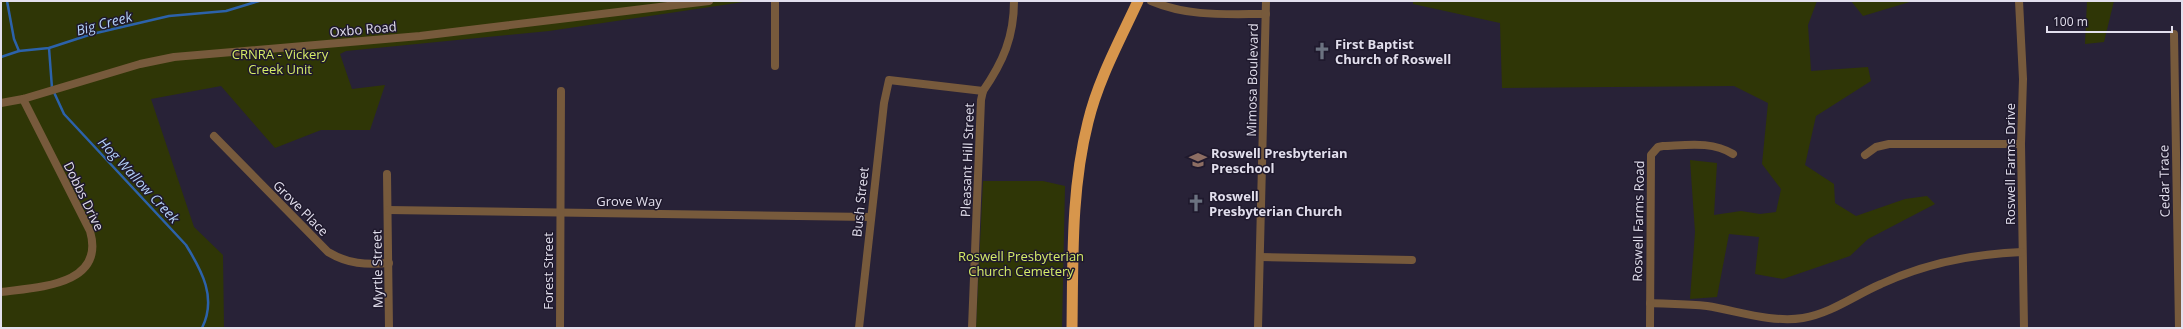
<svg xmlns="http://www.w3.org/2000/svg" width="2183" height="329" viewBox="0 0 2183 329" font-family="'Open Sans',sans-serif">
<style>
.green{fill:#2f3606}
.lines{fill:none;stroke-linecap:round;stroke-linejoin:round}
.stream{stroke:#2c62aa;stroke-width:2.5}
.minor{stroke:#775a3c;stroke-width:8}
.trunk{stroke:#d7964c;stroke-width:11}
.labels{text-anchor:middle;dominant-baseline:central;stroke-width:3;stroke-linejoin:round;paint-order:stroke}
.street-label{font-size:13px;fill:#e2dfed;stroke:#1f192d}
.poi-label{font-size:13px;font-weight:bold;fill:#e2dfed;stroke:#1f192d;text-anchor:start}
.park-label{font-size:13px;fill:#d5ec67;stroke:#1f192d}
.water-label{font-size:14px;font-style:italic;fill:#b3d0f7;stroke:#1f192d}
</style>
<rect width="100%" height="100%" fill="#282237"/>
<g class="green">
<polygon points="1,1 750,1 549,31 346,51 340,54 352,89 385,85 370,130 321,130 275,148 221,86 151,99 194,227 223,255 224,328 1,328"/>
<polygon points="1413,1 1817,1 1808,25 1811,71 1868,67 1871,81 1816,116 1805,165 1834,184 1835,203 1856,216 1905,199 1927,196 1935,204 1868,239 1850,256 1783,279 1755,274 1759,237 1729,234 1717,297 1690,299 1695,232 1690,160 1717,163 1714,215 1741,211 1760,214 1776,212 1781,189 1762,164 1768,103 1734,86 1502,88 1500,23 1413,4"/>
<polygon points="1851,1 1913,1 1863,16"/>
<polygon points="2087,1 2114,1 2104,42 2085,44"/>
<polygon points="983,181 1043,181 1065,186 1062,328 976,328"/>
</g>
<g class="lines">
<g class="stream">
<polyline points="7,1 14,39 19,51"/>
<path d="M49 48 52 88 64 114 186 245C202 271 217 298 202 328"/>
<polyline points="1,57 19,51 49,48 92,34 169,16 226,11 259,1"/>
</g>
<g class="minor">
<polyline points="775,1 775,66"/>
<path d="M1151 1C1189 17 1226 14 1266 14"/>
<polyline points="2019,1 2023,79 2021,144 2024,328"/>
<polyline points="2174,34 2179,328"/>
<polyline points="1,103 23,99 140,64 174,57 420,36 709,1"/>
<path d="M214 136 328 252C348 264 366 265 389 263"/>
<polyline points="1865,155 1876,147 1889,144 2021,144"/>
<polyline points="387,174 389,328"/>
<polyline points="388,210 870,217"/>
<polyline points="1260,257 1412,260"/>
<path d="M1 292C37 287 106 286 90 231L23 99"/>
<path d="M1650 303C1669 304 1688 304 1707 306 1738 311 1772 323 1803 318 1832 313 1855 295 1881 284 1926 263 1973 254 2022 252"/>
<polyline points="560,328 561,91"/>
<polyline points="859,328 884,103 889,80 983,91"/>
<path d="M972 328 981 100 983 91C1003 62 1014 37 1014 1"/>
<polyline points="1258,328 1266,1"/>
<path d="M1650 328 1651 155 1658 147 1663 146C1688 145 1712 141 1733 154"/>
</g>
<path class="trunk" d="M1072 328C1073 259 1071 189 1088 122 1098 80 1120 40 1138 1"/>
</g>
<defs>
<g id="church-bare" transform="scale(1.38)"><path d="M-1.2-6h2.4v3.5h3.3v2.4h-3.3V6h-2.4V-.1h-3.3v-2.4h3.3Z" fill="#6b7280" stroke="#1f192d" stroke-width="2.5" paint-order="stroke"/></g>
<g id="school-bare" transform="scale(1.38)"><path d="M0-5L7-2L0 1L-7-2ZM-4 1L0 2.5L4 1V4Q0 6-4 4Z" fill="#8d6e63" stroke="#1f192d" stroke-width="2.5" paint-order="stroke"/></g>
</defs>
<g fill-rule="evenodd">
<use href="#church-bare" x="1322" y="51"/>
<use href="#school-bare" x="1198" y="160"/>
<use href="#church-bare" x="1196" y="203"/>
</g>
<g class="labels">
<g class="street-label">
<text transform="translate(363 29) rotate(-5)">Oxbo Road</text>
<text transform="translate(1252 80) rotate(-89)">Mimosa Boulevard</text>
<text transform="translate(967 160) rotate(-88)">Pleasant Hill Street</text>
<text transform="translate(2010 164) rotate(-90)">Roswell Farms Drive</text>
<text transform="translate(2164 181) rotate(-91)">Cedar Trace</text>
<text transform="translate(84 196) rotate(64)">Dobbs Drive</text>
<text x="629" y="201">Grove Way</text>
<text transform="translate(860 202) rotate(-84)">Bush Street</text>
<text transform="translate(301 208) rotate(45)">Grove Place</text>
<text transform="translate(1638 221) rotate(-89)">Roswell Farms Road</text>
<text transform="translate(377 269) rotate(-91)">Myrtle Street</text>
<text transform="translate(548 271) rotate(-90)">Forest Street</text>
</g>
<g class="poi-label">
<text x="1335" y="44">First Baptist<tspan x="1335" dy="15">Church of Roswell</tspan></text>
<text x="1211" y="153">Roswell Presbyterian<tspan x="1211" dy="15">Preschool</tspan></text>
<text x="1209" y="196">Roswell<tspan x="1209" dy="15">Presbyterian Church</tspan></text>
</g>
<g class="park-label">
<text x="280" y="54">CRNRA - Vickery<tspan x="280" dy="15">Creek Unit</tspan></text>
<text x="1021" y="256">Roswell Presbyterian<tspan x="1021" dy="15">Church Cemetery</tspan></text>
</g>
<g class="water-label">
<text transform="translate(104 23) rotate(-15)">Big Creek</text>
<text transform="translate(139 180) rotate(47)">Hog Wallow Creek</text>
</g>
</g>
<rect width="2183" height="329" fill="none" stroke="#e2dfed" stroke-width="4"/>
<path d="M2047 26v6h125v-6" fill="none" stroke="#e2dfed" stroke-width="2"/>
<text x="2053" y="26" font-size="12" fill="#e2dfed" stroke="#1f192d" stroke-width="3" paint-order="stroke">100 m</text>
</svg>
